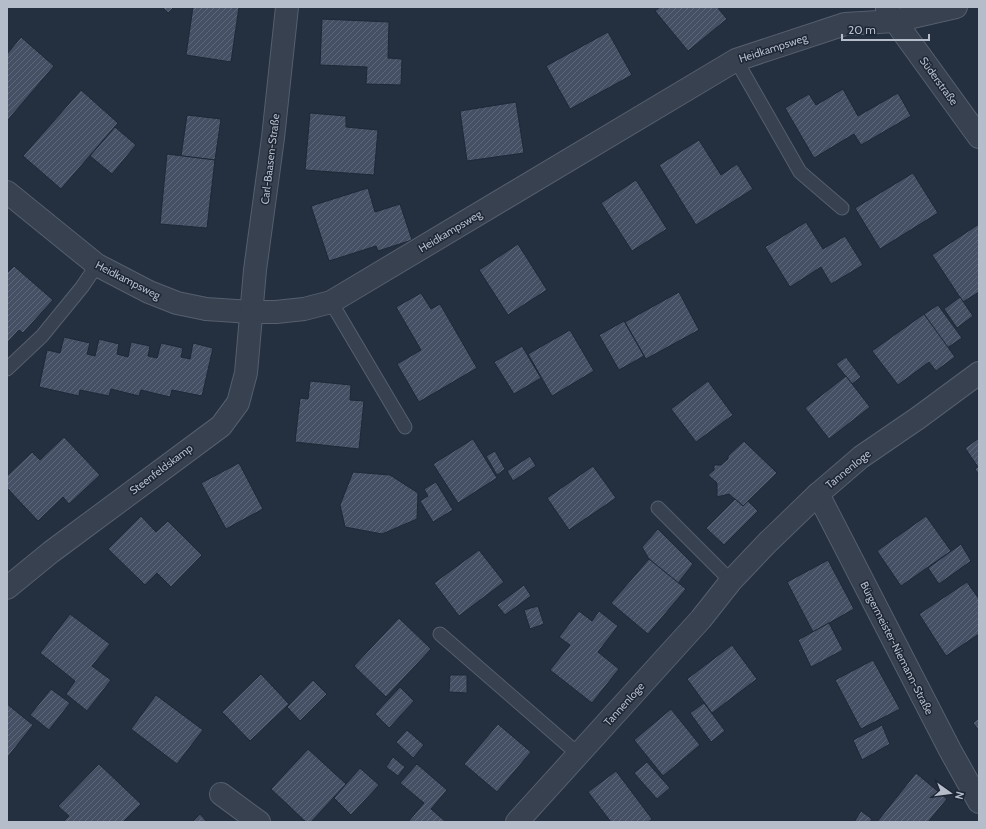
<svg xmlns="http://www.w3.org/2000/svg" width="986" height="829" viewBox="0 0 986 829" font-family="Cabin,sans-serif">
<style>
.building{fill:url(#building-hatch);stroke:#1f2837}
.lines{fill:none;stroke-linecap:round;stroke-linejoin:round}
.lane-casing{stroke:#565f6d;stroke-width:15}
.street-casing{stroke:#565f6d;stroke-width:24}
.lane{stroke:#38414f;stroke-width:13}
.street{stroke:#38414f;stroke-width:22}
.labels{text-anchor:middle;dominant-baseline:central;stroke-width:3;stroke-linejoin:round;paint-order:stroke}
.street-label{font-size:11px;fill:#b5bcca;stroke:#1d2635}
</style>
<defs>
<pattern id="building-hatch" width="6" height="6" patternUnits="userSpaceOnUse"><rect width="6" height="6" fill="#455064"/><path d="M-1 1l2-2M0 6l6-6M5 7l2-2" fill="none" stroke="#5e6779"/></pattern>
</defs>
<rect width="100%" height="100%" fill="#242f40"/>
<g class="building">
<polygon points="162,7 174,7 168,13"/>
<polygon points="193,7 239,7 231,62 186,55"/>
<polygon points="660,7 717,7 727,19 688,51 655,11"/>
<polygon points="322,19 389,22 388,58 402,59 401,85 366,84 367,67 320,65"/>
<polygon points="608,32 632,75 570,109 546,66"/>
<polygon points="21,37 54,66 7,121 7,54"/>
<polygon points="843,89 858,116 898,93 911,116 861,145 854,134 814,158 785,108 809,94 816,105"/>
<polygon points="81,90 118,123 61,189 23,156"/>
<polygon points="516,102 524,153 467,161 460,111"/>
<polygon points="310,113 346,116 346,127 378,130 374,175 305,170"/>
<polygon points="187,115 221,119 215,160 181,156"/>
<polygon points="115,127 136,145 112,174 90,156"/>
<polygon points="699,140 721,175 737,164 753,189 696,225 659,165"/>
<polygon points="167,154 215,160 207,228 160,224"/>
<polygon points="913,173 938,213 880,249 855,208"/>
<polygon points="636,180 667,229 632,251 601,203"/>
<polygon points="368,188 375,212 400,204 412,240 378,251 376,246 329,261 311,206"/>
<polygon points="806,222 823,249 845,236 863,265 831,284 821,267 790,287 765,247"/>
<polygon points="979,224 979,292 963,302 932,255"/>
<polygon points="518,244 547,290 508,315 479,270"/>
<polygon points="14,266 53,300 23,333 19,330 7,343 7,273"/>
<polygon points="679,292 699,330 646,359 625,322"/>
<polygon points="421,293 431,309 440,304 477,368 419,402 397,364 421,350 396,307"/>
<polygon points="960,297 973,316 957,328 944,309"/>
<polygon points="938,305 962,338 947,348 924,314"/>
<polygon points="924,314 955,357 936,371 929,362 898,385 872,351"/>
<polygon points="624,321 644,356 619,370 599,335"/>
<polygon points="570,330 594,371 552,396 528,354"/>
<polygon points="64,337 90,343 87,354 95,356 99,339 119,344 117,354 128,357 131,342 150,346 148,356 157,358 161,343 183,348 181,357 190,359 193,343 213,348 202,396 172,390 170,397 141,390 139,396 111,389 109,396 80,390 79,396 39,387 47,350 60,353"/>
<polygon points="522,346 541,378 514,394 494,362"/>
<polygon points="846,357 861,377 852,384 836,364"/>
<polygon points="846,376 870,407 829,439 805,408"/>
<polygon points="310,381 351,385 350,400 364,401 359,449 295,442 300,398 308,399"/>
<polygon points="708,381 733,415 696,442 671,409"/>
<polygon points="64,437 100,475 69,504 63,497 38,521 7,488 7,476 32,452 40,460"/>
<polygon points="979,438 979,475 975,469 978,467 965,448"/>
<polygon points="473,439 497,478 458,503 433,464"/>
<polygon points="744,441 777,473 743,506 729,494 717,497 717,483 708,475 714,470 714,465 721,465 728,459 728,456"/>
<polygon points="495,451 505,469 497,475 486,456"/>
<polygon points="530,456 536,466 513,481 507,471"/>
<polygon points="239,463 263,509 226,529 201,483"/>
<polygon points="593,466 616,498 569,530 547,498"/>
<polygon points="353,472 390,475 418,493 417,519 382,534 345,527 340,505"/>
<polygon points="436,482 453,510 433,522 420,501 428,496 424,489"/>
<polygon points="735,499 743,506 748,501 758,511 724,545 706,528"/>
<polygon points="141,516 156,532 168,521 202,555 171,587 157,573 145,585 108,549"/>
<polygon points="926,516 951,551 901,586 877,551"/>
<polygon points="658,529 693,564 678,583 649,559 642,547"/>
<polygon points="961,544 971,561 939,584 928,568"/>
<polygon points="479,550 504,582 459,616 434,583"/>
<polygon points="649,559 686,589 648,634 611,603"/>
<polygon points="828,560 854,609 813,632 787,582"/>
<polygon points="967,582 979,599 979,634 946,656 919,614"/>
<polygon points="524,585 531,596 505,615 497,605"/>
<polygon points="538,606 544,624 530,629 524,610"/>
<polygon points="579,611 592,621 599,611 618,626 598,652 619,669 592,703 550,670 570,645 559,637"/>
<polygon points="70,614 110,644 92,666 111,680 87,711 66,694 75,681 40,653"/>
<polygon points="399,618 431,649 386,697 354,666"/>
<polygon points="829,623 843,650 811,667 798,640"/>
<polygon points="732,645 757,679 712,713 687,679"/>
<polygon points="873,660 900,709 861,729 835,680"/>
<polygon points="261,674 289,704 250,741 222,712"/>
<polygon points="450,675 467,675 467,693 449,692"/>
<polygon points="313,680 327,694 300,721 287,707"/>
<polygon points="400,687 414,701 389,728 375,714"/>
<polygon points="51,689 70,703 49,730 30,715"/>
<polygon points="156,695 203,730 177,764 131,729"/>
<polygon points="704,703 725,731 711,742 690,713"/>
<polygon points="7,704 33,725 7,758"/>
<polygon points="671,709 700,745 663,776 634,740"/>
<polygon points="979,718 979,731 973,723"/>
<polygon points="498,724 531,752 497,792 464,764"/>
<polygon points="882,725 890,744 862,760 853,740"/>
<polygon points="407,730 424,745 413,758 396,742"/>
<polygon points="308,749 346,784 311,822 306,822 271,789"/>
<polygon points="393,757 405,767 398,776 386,767"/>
<polygon points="647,762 670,788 657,799 634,773"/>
<polygon points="99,764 141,804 123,822 63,822 69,816 58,806"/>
<polygon points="417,764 447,790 431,809 446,822 408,822 424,803 400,783"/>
<polygon points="360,768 379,785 351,815 334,798"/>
<polygon points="616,771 652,819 648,822 611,822 588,792"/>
<polygon points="916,773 947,799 928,822 877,822"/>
<polygon points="861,811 872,819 870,822 854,822"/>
<polygon points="200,814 207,822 192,822"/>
</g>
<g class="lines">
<g class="lane-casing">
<g id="lane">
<polyline points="736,60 800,172 842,208"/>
<polyline points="331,302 405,427"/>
<polyline points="7,369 42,336 82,287 97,265"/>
<polyline points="658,508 731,581"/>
<polyline points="440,634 578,754"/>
</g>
</g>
<g class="street-casing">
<g id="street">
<polyline points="887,10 979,137"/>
<polyline points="7,192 97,265 149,292 177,303 206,309 251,312 276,312 304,309 331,302 736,60 845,24 895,21 956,7"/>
<polyline points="818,494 950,750 979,802"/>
<polyline points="7,588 51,552 221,426 238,403 246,373 255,270 273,138 287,7"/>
<polyline points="221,794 259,822"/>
<polyline points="517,822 701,619 731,581 768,542 818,494 861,457 918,418 979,373"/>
</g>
</g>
<use href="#lane" class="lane"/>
<use href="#street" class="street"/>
</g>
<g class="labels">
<g class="street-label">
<text transform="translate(773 48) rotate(-18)">Heidkampsweg</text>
<text transform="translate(939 81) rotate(54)">Süderstraße</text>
<text transform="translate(270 159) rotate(-83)">Carl-Baasen-Straße</text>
<text transform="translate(450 231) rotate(-31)">Heidkampsweg</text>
<text transform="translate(128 280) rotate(27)">Heidkampsweg</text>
<text transform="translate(161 469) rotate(-37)">Steenfeldskamp</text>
<text transform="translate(848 469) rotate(-39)">Tannenloge</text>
<text transform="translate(897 648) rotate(63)">Bürgermeister-Niemann-Straße</text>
<text transform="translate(624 704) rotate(-48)">Tannenloge</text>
</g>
</g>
<rect width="986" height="829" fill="none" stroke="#b5bcca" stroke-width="16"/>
<g transform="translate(950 793) rotate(104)" stroke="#1d2635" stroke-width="3" paint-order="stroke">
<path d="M0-3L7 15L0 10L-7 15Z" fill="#b5bcca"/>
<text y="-6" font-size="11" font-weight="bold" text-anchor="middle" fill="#b5bcca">N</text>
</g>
<path d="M842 34v6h87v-6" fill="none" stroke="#b5bcca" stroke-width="2"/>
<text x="848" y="34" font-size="12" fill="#b5bcca" stroke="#1d2635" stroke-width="3" paint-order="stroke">20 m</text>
</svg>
